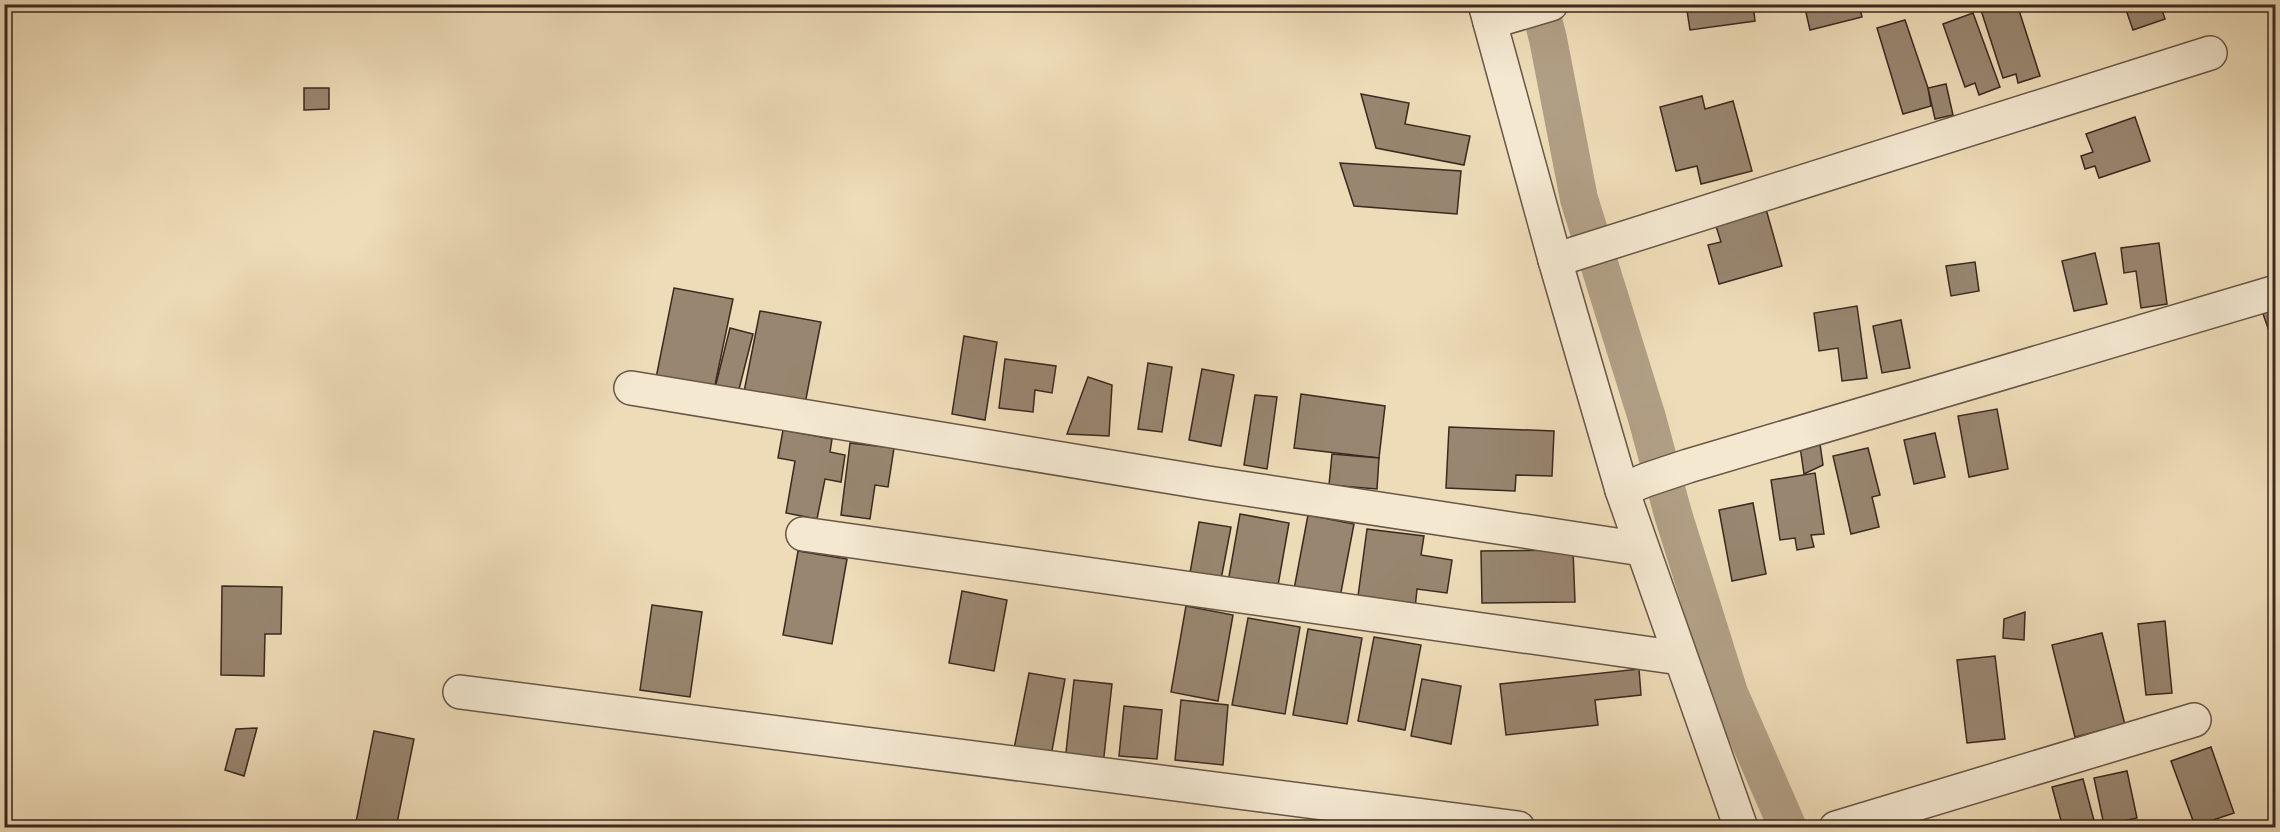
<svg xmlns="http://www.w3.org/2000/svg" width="2280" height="832" viewBox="0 0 2280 832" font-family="'Libre Caslon Text',serif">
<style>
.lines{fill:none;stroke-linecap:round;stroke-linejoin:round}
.canal{stroke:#b19f85;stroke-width:38}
.building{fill:#988670;stroke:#3b2921;stroke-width:1.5}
.minor-casing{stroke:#685647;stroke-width:36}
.minor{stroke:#f4e8d1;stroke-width:33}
</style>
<rect width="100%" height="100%" fill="#eedcb8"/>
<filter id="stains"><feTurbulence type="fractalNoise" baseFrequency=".00333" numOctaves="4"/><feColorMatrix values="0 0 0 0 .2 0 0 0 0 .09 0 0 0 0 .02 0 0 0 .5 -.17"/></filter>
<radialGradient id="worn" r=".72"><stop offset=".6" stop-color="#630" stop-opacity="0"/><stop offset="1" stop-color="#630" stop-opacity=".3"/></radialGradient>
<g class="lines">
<polyline class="canal" points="1539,4 1548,39 1579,199 1647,418 1673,514 1729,693 1788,828"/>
</g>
<g class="building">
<polygon points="1686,4 1753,4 1755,21 1690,30"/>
<polygon points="1804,4 1859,4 1862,17 1810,30"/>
<polygon points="1979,4 2017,4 2040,76 2018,83 2016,74 2003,78"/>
<polygon points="2124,4 2160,4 2165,19 2133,30"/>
<polygon points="1973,13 2000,87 1979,95 1975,83 1965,87 1943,24"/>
<polygon points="1905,20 1928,88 1931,106 1903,114 1877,28"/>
<polygon points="1946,84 1953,115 1935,119 1928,88"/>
<polygon points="304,88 329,88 329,109 304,110"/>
<polygon points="1361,94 1409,103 1405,124 1470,136 1464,165 1376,148"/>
<polygon points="1702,96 1705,109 1733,101 1752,171 1701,184 1697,166 1676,171 1660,107"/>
<polygon points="2135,117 2150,161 2099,178 2095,166 2085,169 2081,156 2093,152 2086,134"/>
<polygon points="1340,163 1461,171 1457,214 1354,206"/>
<polygon points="1766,209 1782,266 1719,284 1708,245 1721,242 1715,223"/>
<polygon points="2159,243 2167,304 2141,308 2136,271 2124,273 2121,248"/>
<polygon points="2095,253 2107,304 2074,311 2062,261"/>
<polygon points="1975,262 1979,291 1951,296 1946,266"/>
<polygon points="674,288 733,299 712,399 654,388"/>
<polygon points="1857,306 1867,378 1842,381 1838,348 1819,351 1814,313"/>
<polygon points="2276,306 2276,351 2262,311"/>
<polygon points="760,311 821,322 803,414 742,402"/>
<polygon points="1901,320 1910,368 1882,373 1873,326"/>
<polygon points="730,328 753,334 736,401 713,396"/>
<polygon points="964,336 997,342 985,420 952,414"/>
<polygon points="1005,359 1056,366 1052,393 1035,390 1033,412 999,408"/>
<polygon points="1148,363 1172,367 1162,432 1138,429"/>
<polygon points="1202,369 1234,375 1221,446 1189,440"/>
<polygon points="1088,377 1112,385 1109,436 1067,434"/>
<polygon points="1301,394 1385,406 1379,458 1294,448"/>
<polygon points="1255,395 1277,397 1267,469 1244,465"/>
<polygon points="1997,409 2008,469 1969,477 1958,416"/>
<polygon points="1449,427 1554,431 1552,476 1516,475 1515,491 1446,488"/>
<polygon points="783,430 832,439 830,452 845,455 841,482 825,479 817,519 786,513 795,461 778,458"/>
<polygon points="1935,433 1945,477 1914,484 1904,440"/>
<polygon points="1819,437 1823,465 1804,474 1799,440"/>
<polygon points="850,443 894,448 888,487 875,485 870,519 841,515"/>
<polygon points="1868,448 1880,495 1872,497 1879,527 1851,534 1833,456"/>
<polygon points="1332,454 1379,458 1377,489 1329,485"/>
<polygon points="1815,473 1824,534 1811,535 1814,547 1797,550 1795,538 1780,540 1771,480"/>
<polygon points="1753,503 1766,574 1732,581 1719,510"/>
<polygon points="1240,514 1289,523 1276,597 1227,588"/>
<polygon points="1308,515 1354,524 1338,608 1292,600"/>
<polygon points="1199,522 1231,527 1219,590 1188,584"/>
<polygon points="1367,529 1424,536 1421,555 1452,560 1447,593 1417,589 1414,618 1356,611"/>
<polygon points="1573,550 1575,602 1482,603 1481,551"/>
<polygon points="798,551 847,559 832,644 783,635"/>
<polygon points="222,586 282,587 281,634 265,634 264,676 221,675"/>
<polygon points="962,591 1007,600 994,671 949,663"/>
<polygon points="652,605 702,612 690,697 640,690"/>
<polygon points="1186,606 1233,615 1218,701 1171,692"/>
<polygon points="2025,612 2024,640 2003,638 2004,619"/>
<polygon points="1248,618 1300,627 1285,714 1232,705"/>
<polygon points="2165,621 2172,693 2146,695 2138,624"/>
<polygon points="1308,629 1362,638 1347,724 1293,715"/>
<polygon points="2102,633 2125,725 2075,737 2052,645"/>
<polygon points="1374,637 1421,645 1405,730 1358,721"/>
<polygon points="1995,656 2005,739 1967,743 1957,660"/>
<polygon points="1639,669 1641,695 1595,700 1598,725 1506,735 1500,684"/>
<polygon points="1029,673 1065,679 1051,756 1014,749"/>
<polygon points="1422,679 1461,686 1451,744 1411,736"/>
<polygon points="1074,680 1112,684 1103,765 1065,761"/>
<polygon points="1181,700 1228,705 1223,765 1175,760"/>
<polygon points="1124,706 1162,710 1157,759 1119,756"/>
<polygon points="257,728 244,776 225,770 236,729"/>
<polygon points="374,731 414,739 396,828 365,828 356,822"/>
<polygon points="2211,747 2234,813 2195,826 2171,761"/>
<polygon points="2127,771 2137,818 2104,825 2094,778"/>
<polygon points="2083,779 2096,828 2063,828 2052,787"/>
</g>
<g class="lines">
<g class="minor-casing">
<g id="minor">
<polyline points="1485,4 1555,260 1622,490 1741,828"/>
<polyline points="1490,22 1551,4"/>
<polyline points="1555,260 2210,53"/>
<polyline points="631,388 1208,483 1642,549"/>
<polyline points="1622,490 1646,480 1688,466 2276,292"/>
<polyline points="803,534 1680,658"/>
<polyline points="460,692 1518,828"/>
<polyline points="1836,828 2194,720"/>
</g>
</g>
<use href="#minor" class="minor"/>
</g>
<rect width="2280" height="832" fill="none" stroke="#eedcb8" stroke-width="24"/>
<rect x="6" y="6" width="2268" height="820" fill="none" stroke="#3b2921" stroke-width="3"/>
<rect x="12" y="12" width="2256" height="808" fill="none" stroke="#3b2921" stroke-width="1.5"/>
<rect width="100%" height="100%" filter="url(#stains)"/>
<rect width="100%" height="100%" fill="url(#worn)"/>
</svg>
